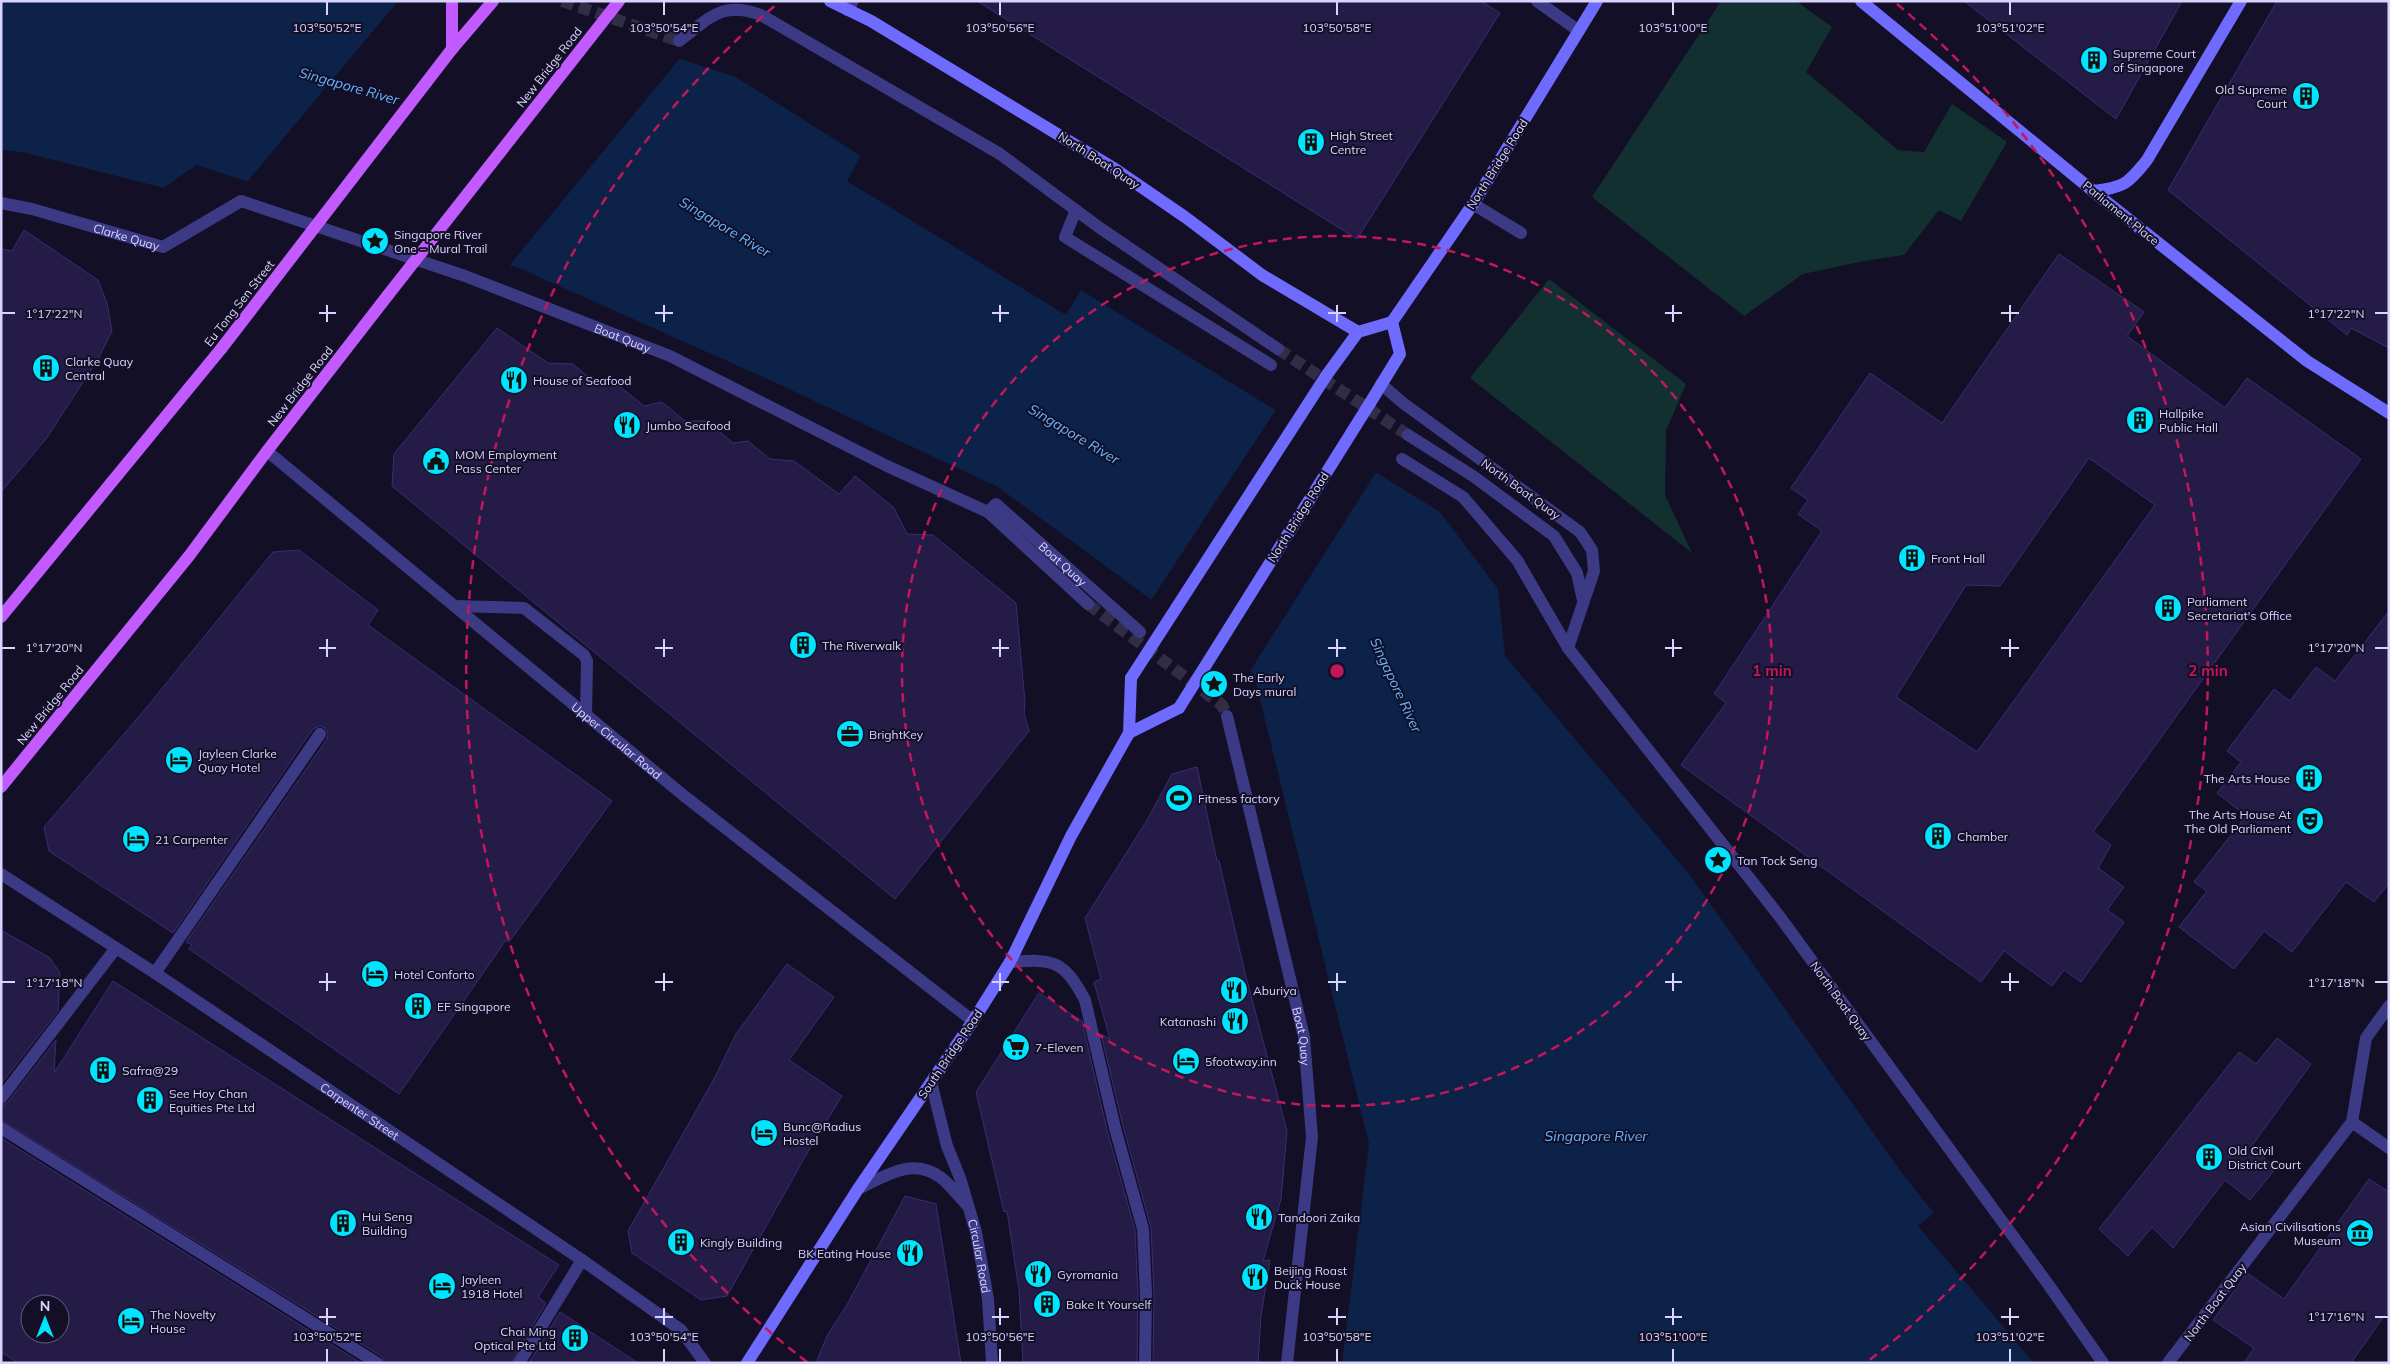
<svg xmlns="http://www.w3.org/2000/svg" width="2390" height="1364" viewBox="0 0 2390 1364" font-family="Mulish,sans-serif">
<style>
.green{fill:#12302f}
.water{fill:#0c2248}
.pier{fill:#130f26}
.building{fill:#241b47;stroke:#3b2d73;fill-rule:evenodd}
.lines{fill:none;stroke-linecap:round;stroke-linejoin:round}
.street-tunnel{stroke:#312d47;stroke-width:12;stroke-dasharray:12 6;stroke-linecap:butt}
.lane{stroke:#3d3a85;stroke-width:12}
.street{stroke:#3d3a85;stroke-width:12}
.secondary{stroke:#6f6bff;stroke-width:12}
.primary{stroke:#c25bff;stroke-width:12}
.secondary-bridge{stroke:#6f6bff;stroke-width:12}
.primary-bridge{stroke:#c25bff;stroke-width:12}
.ticks{fill:none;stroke:#d9d4ff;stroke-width:2}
.ring{fill:none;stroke:#c2185b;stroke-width:2.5;stroke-dasharray:9 6}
.labels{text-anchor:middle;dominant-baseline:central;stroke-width:4;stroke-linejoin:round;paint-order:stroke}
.poi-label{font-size:12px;fill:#d9d4ff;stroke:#130f26;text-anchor:start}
.street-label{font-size:12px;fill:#d9d4ff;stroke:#130f26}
.water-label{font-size:14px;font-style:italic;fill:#62b6ff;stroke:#130f26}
.ticks-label{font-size:12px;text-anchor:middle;fill:#d9d4ff;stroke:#130f26;stroke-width:4;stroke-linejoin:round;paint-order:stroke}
.centre{fill:#c2185b;stroke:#130f26;stroke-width:2.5}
.ring-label{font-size:15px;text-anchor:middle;font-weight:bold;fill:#c2185b;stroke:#130f26;stroke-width:4;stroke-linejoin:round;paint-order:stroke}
</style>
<rect width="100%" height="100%" fill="#130f26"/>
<g class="green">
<polygon points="1721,1 1796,1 1832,27 1806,72 1898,150 1924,152 1952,104 2007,142 1961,221 1939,210 1904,255 1864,261 1803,274 1744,316 1592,197"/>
<polygon points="1549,279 1686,384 1666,431 1665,495 1692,553 1470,378"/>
</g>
<polygon class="water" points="1,1 501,1 736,77 861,156 847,181 1066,315 1081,290 1440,512 1498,589 1505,656 1689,874 1902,1173 1934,1213 1918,1226 2034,1363 1342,1363 1369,1144 1254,675 998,487 774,382 519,268 196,165 164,188 22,152 1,150"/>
<g class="pier">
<polygon points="398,1 510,1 681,57 508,267 246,183"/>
<polygon points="1277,408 1377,471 1248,674 1150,602"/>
</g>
<g class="building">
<polygon points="977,1 1481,1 1500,13 1357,239"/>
<polygon points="1964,1 2182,1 2116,119"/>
<polygon points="2277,1 2389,1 2389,348 2351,328 2347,335 2168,190"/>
<polygon points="24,230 98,280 107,303 112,331 98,359 46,439 1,492 1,249 12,251"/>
<path d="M2059 254 2144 312 2127 336 2225 408 2247 378 2361 459 2093 832 2111 845 2098 868 2124 887 2107 910 2124 922 2081 982 2064 970 2052 986 2004 951 1981 982 1681 765 1726 703 1714 694 1822 531 1798 514 1808 500 1791 488 1870 373 1942 423ZM2089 458 2155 505 1977 752 1896 697 1966 585 2000 586Z"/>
<polygon points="497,328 548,363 573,364 593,381 617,384 644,406 662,402 685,421 707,421 733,443 748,441 770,459 794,461 839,494 855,476 894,508 907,534 933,535 1016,603 1025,702 1024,713 1029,731 895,899 392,486 394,454"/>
<polygon points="299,550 378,610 368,625 612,801 509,942 506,940 399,1094 189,949 192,945 186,942 327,739 328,734 325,728 320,726 313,729 173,933 49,851 44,827 142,713 273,552"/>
<polygon points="2389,611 2389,883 2374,902 2346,882 2292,952 2264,931 2234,969 2179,927 2207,891 2194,882 2246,816 2217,793 2241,762 2227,751 2274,689 2290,701 2316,667 2335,681"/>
<polygon points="1197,767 1217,861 1219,861 1245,973 1287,1131 1281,1199 1263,1261 1270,1260 1261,1316 1258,1363 1153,1363 1154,1294 1151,1228 1123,1126 1101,1034 1110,1039 1094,982 1101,979 1085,918 1146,822 1172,774"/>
<polygon points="1,930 50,958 60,973 58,1011 1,1084"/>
<polygon points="787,964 834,997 789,1060 842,1096 810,1148 727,1296 701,1300 632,1253 628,1231 714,1079 736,1034"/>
<polygon points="113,981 559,1265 538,1297 546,1303 511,1363 385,1363 381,1356 1,1120 1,1106 7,1103 56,1040 54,1073"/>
<polygon points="1039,993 1082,1021 1107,1130 1135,1230 1138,1294 1137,1363 1023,1363 1019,1290 1007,1211 1004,1212 976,1092"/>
<polygon points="2277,1038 2311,1064 2251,1147 2276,1168 2250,1200 2225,1180 2173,1248 2152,1227 2128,1256 2099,1229 2239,1052 2256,1064"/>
<path d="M1 1138 361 1363H18L1 1352ZM30 1304H60V1334H30Z"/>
<polygon points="2369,1179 2389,1192 2389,1309 2351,1363 2244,1363 2254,1348 2213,1320 2247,1273 2284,1299"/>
<polygon points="905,1196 936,1204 961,1363 816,1363 827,1336 848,1303"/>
<polygon points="560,1312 638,1363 529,1363"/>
</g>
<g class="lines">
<g class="street-tunnel">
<polyline points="562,1 679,41"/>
<polyline points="1278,349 1408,435"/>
<polyline points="1088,604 1222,705 1227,716"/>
</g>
<g class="lane">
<polyline points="1537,1 1579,31"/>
<polyline points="847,10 853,1"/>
<polyline points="1473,204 1521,233"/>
<polyline points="455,606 524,608 584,655 587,661 586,715"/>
<path d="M1010 962C1053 959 1063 959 1085 1000L1115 1128 1143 1229 1146 1294 1145 1363"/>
<polyline points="155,973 320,734"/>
<polyline points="1,1098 116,948"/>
<polyline points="1,1128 377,1363"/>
<polyline points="519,1363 582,1260"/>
</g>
<g class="street">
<path d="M679 41C709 19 721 0 761 15L1000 154 1100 228 1278 349"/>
<path id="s1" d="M1 203 32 209 163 247 241 201 465 276 670 356 887 466 988 512 1088 604"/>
<polyline points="1076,210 1065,237 1271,365"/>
<polyline points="1381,384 1403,403 1580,532 1592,550 1594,571 1568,648"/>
<polyline points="1408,435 1473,476 1554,536 1577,573 1583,600"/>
<path id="s2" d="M267 451 683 795 973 1021"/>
<polyline points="1402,459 1463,497 1517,560 1568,648 1780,917 2048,1284 2103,1363"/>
<path id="s3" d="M988 512 996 504 1140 632"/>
<path id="s4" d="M1227 716 1304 1037 1312 1137 1287 1363"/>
<path id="s5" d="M1 874 155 973 582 1260 681 1330 705 1363"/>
<path id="s6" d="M931 1082 947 1146 960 1178 976 1232 988 1299 992 1363"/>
<polyline points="2352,1122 2389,1148"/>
<path d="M858 1189C885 1176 912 1157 940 1177 950 1184 958 1196 967 1205"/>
<polyline points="2168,1363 2352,1122 2366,1038 2389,1006"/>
</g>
<g class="secondary">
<polyline points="830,1 871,21 1115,169 1185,217 1262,275 1358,332"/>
<polyline points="1861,1 2093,191 2307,361 2389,413"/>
<path d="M2093 191C2123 188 2128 184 2147 160L2241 1"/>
<polyline points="1326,376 1358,332 1392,322 1473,204 1597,1"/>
<polyline points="1370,403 1400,354 1392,322"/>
<polyline points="1129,733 1179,708"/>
<polyline points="747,1363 858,1189 973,1021 1010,962 1071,836 1129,733 1131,678"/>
</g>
<g class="primary">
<polyline points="452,1 452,49"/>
<polyline points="452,49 493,1"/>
<polyline points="1,617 221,349"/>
<polyline points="1,787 189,556 267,451 388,295"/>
</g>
<g class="secondary-bridge">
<polyline points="1131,678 1326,376"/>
<polyline points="1179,708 1370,403"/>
</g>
<g class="primary-bridge">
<polyline points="388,295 619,1"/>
<polyline points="221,349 452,49"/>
</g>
</g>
<path class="ticks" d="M327 2V15M664 2V15M1000 2V15M1337 2V15M1673 2V15M2010 2V15M327 305V322M664 305V322M1000 305V322M1337 305V322M1673 305V322M2010 305V322M2 313H15M319 313H336M655 313H673M992 313H1009M1328 313H1346M1665 313H1682M2001 313H2019M2375 313H2388M327 639V657M664 639V657M1000 639V657M1337 639V657M1673 639V657M2010 639V657M2 648H15M319 648H336M655 648H673M992 648H1009M1328 648H1346M1665 648H1682M2001 648H2019M2375 648H2388M327 973V991M664 973V991M1000 973V991M1337 973V991M1673 973V991M2010 973V991M2 982H15M319 982H336M655 982H673M992 982H1009M1328 982H1346M1665 982H1682M2001 982H2019M2375 982H2388M327 1308V1325M664 1308V1325M1000 1308V1325M1337 1308V1325M1673 1308V1325M2010 1308V1325M319 1317H336M655 1317H673M992 1317H1009M1328 1317H1346M1665 1317H1682M2001 1317H2019M2375 1317H2388M327 1349V1362M664 1349V1362M1000 1349V1362M1337 1349V1362M1673 1349V1362M2010 1349V1362"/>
<g class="ring">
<circle cx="1337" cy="671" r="435"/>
<path d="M807 1362A871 871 0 0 1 777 4M1897 4A871 871 0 0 1 1867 1362"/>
</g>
<defs>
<g id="building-disc" transform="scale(1.4375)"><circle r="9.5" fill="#00e5ff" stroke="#130f26"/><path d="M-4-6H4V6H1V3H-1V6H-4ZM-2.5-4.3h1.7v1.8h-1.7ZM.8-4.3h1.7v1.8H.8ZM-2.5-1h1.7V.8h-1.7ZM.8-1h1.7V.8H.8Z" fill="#111"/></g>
<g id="sight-disc" transform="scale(1.4375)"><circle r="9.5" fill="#00e5ff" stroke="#130f26"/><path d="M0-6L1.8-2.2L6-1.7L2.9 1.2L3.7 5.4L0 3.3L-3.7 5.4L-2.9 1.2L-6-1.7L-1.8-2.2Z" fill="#111"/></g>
<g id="restaurant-disc" transform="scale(1.4375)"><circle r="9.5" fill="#00e5ff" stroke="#130f26"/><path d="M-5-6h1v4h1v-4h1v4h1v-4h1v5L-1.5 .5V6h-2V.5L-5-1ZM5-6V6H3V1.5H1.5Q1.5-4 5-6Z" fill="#111"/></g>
<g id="civic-disc" transform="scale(1.4375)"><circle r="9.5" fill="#00e5ff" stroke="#130f26"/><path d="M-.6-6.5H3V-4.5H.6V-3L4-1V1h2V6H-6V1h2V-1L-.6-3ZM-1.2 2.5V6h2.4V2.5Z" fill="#111"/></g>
<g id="office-disc" transform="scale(1.4375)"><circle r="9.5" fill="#00e5ff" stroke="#130f26"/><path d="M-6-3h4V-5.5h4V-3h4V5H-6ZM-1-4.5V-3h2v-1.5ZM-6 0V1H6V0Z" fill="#111"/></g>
<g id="hotel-disc" transform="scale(1.4375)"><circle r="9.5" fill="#00e5ff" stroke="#130f26"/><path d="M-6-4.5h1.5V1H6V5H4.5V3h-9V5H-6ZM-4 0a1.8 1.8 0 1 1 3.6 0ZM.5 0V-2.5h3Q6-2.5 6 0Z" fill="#111"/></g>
<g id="stadium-disc" transform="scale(1.4375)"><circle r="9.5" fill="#00e5ff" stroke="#130f26"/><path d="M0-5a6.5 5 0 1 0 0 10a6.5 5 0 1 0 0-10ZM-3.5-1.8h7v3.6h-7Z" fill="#111"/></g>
<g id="theatre-disc" transform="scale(1.4375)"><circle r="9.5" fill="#00e5ff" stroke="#130f26"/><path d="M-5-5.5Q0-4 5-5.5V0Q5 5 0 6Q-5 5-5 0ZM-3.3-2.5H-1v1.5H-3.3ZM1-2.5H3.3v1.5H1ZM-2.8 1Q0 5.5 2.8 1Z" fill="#111"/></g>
<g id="supermarket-disc" transform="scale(1.4375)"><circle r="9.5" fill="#00e5ff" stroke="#130f26"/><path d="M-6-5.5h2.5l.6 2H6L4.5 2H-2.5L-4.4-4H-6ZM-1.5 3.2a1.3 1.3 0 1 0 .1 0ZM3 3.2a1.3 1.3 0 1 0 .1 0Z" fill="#111"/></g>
<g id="museum-disc" transform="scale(1.4375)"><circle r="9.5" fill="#00e5ff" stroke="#130f26"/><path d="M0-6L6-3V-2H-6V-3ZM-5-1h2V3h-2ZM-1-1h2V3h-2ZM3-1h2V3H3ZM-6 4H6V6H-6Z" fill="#111"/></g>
</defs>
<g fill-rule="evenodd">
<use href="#building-disc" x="2094" y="60"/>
<use href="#building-disc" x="2306" y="96"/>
<use href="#building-disc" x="1311" y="142"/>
<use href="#sight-disc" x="375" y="241"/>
<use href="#building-disc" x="46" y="368"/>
<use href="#restaurant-disc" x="514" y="380"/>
<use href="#building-disc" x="2140" y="420"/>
<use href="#restaurant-disc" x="627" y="425"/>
<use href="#civic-disc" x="436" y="461"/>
<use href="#building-disc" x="1912" y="558"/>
<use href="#building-disc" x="2168" y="608"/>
<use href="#building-disc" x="803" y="645"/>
<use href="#sight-disc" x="1214" y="684"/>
<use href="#office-disc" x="850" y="734"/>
<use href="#hotel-disc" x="179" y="760"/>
<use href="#building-disc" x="2309" y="778"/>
<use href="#stadium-disc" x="1179" y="798"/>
<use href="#theatre-disc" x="2310" y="821"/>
<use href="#building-disc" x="1938" y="836"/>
<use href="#hotel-disc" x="136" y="839"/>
<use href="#sight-disc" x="1718" y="860"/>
<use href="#hotel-disc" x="375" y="974"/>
<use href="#restaurant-disc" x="1234" y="990"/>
<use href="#building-disc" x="418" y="1006"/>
<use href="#restaurant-disc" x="1235" y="1021"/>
<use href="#supermarket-disc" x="1016" y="1047"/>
<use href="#hotel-disc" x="1186" y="1061"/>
<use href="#building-disc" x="103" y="1070"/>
<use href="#building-disc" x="150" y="1100"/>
<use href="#hotel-disc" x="764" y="1133"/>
<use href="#building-disc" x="2209" y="1157"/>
<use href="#restaurant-disc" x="1259" y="1217"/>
<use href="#building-disc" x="343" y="1223"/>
<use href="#museum-disc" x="2360" y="1233"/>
<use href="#building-disc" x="681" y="1242"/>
<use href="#restaurant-disc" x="910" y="1253"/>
<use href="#restaurant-disc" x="1038" y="1274"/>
<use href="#restaurant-disc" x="1255" y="1277"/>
<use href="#hotel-disc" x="442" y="1286"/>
<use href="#building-disc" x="1047" y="1304"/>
<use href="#hotel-disc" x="131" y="1321"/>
<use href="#building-disc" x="575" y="1338"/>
</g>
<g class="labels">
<g class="poi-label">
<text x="2113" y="53">Supreme Court<tspan x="2113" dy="14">of Singapore</tspan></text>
<text x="2287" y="89" text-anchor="end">Old Supreme<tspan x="2287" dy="14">Court</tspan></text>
<text x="1330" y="135">High Street<tspan x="1330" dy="14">Centre</tspan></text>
<text x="394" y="234">Singapore River<tspan x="394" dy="14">One – Mural Trail</tspan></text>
<text x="65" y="361">Clarke Quay<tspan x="65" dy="14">Central</tspan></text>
<text x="533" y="380">House of Seafood</text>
<text x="2159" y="413">Hallpike<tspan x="2159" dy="14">Public Hall</tspan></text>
<text x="646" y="425">Jumbo Seafood</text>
<text x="455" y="454">MOM Employment<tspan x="455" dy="14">Pass Center</tspan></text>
<text x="1931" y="558">Front Hall</text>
<text x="2187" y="601">Parliament<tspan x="2187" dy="14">Secretariat's Office</tspan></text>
<text x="822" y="645">The Riverwalk</text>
<text x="1233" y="677">The Early<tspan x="1233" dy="14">Days mural</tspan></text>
<text x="869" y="734">BrightKey</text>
<text x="198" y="753">Jayleen Clarke<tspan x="198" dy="14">Quay Hotel</tspan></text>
<text x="2290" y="778" text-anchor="end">The Arts House</text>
<text x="1198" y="798">Fitness factory</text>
<text x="2291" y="814" text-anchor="end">The Arts House At<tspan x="2291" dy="14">The Old Parliament</tspan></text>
<text x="1957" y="836">Chamber</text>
<text x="155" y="839">21 Carpenter</text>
<text x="1737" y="860">Tan Tock Seng</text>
<text x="394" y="974">Hotel Conforto</text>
<text x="1253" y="990">Aburiya</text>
<text x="437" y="1006">EF Singapore</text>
<text x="1216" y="1021" text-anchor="end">Katanashi</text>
<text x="1035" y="1047">7-Eleven</text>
<text x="1205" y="1061">5footway.inn</text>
<text x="122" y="1070">Safra@29</text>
<text x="169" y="1093">See Hoy Chan<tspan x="169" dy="14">Equities Pte Ltd</tspan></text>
<text x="783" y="1126">Bunc@Radius<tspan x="783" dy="14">Hostel</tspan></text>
<text x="2228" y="1150">Old Civil<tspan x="2228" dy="14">District Court</tspan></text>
<text x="362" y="1216">Hui Seng<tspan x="362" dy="14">Building</tspan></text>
<text x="1278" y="1217">Tandoori Zaika</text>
<text x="2341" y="1226" text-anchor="end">Asian Civilisations<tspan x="2341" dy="14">Museum</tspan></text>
<text x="700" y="1242">Kingly Building</text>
<text x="891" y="1253" text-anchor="end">BK Eating House</text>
<text x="1274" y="1270">Beijing Roast<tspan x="1274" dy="14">Duck House</tspan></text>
<text x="1057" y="1274">Gyromania</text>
<text x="461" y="1279">Jayleen<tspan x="461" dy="14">1918 Hotel</tspan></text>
<text x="1066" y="1304">Bake It Yourself</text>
<text x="150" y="1314">The Novelty<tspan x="150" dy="14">House</tspan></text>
<text x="556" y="1331" text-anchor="end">Chai Ming<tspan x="556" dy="14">Optical Pte Ltd</tspan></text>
</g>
<g class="street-label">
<text transform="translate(549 67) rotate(-52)">New Bridge Road</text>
<text transform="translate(1099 160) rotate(33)">North Boat Quay</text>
<text transform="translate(1497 164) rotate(-58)">North Bridge Road</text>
<text transform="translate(2121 213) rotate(39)">Parliament Place</text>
<text stroke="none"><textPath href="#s1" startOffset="130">Clarke Quay</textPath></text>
<text transform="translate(239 303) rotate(-52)">Eu Tong Sen Street</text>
<text stroke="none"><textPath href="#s1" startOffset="664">Boat Quay</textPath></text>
<text transform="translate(300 386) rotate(-52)">New Bridge Road</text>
<text transform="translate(1521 489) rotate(36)">North Boat Quay</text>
<text transform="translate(1298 517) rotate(-58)">North Bridge Road</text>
<text stroke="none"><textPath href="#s3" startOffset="101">Boat Quay</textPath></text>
<text transform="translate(50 705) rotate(-51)">New Bridge Road</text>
<text stroke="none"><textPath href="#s2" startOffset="454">Upper Circular Road</textPath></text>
<text transform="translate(1841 1001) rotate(54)">North Boat Quay</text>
<text stroke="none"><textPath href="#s4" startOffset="329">Boat Quay</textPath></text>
<text transform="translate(950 1054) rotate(-56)">South Bridge Road</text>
<text stroke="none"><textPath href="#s5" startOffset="430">Carpenter Street</textPath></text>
<text stroke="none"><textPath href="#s6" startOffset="181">Circular Road</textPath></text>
<text transform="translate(2215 1302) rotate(-53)">North Boat Quay</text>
</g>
<g class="water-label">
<text transform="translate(349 86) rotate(16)">Singapore River</text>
<text transform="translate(725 227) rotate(31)">Singapore River</text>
<text transform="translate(1074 434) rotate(31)">Singapore River</text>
<text transform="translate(1396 685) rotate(65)">Singapore River</text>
<text x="1596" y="1136">Singapore River</text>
</g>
</g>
<g class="ticks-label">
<text x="327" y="32">103°50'52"E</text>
<text x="664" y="32">103°50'54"E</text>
<text x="1000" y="32">103°50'56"E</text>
<text x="1337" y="32">103°50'58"E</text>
<text x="1673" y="32">103°51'00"E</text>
<text x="2010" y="32">103°51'02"E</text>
<text x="54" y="318">1°17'22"N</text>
<text x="2336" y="318">1°17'22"N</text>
<text x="54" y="652">1°17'20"N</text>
<text x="2336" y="652">1°17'20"N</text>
<text x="54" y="987">1°17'18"N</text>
<text x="2336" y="987">1°17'18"N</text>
<text x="2336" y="1321">1°17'16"N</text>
<text x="327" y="1341">103°50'52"E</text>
<text x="664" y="1341">103°50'54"E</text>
<text x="1000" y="1341">103°50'56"E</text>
<text x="1337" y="1341">103°50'58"E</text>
<text x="1673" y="1341">103°51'00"E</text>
<text x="2010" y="1341">103°51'02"E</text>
</g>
<circle cx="1337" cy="671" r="8" class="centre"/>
<g class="ring-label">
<text x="1772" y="676">1 min</text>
<text x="2208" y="676">2 min</text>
</g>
<rect width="2390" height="1364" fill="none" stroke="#d9d4ff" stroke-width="5"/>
<g transform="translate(45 1319)"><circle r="24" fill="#130f26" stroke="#625e7d"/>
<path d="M0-4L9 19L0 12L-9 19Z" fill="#00e5ff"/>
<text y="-8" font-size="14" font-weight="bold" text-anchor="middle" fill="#d9d4ff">N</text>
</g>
</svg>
